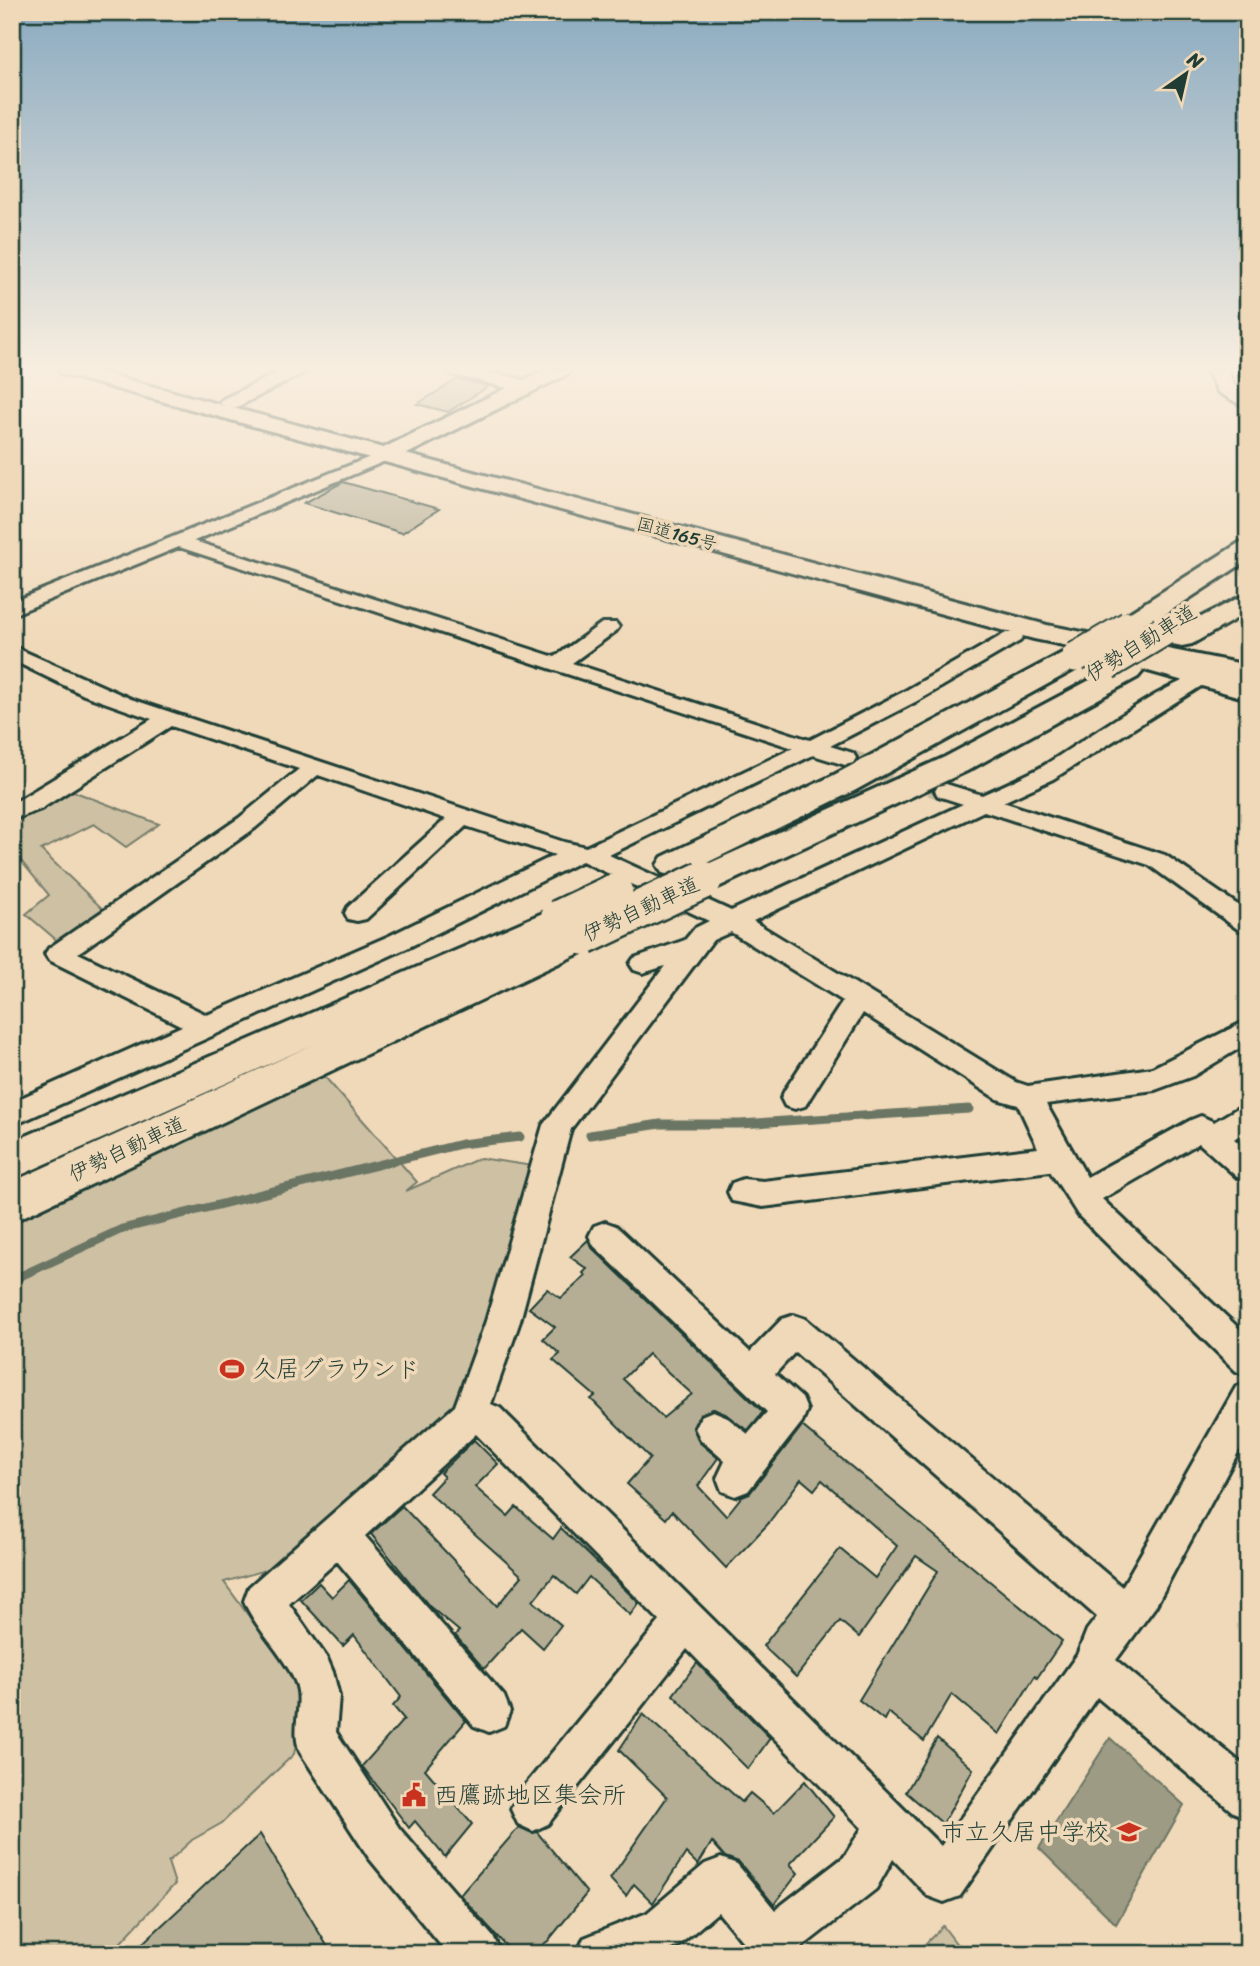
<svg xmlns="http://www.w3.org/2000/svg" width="1260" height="1966" viewBox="0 0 1260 1966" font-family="Sriracha,'Klee One',sans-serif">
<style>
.green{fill:#cec0a3;stroke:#767e6c;stroke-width:2}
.water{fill:#9d9b84;stroke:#6b7564;stroke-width:2}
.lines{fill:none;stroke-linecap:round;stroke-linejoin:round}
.stream{stroke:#6b7564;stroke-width:9}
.building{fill:#b5ae94;stroke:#1f3d34;stroke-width:2;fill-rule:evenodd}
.street-tunnel{stroke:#c6ba9e;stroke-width:20;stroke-dasharray:20 10;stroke-linecap:butt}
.street-casing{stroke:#1f3d34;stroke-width:6}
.secondary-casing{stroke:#1f3d34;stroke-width:6}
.highway-casing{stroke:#1f3d34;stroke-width:6}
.street{fill:#f0d9b9;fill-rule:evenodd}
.secondary{fill:#f0d9b9;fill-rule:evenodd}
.highway{fill:#f0d9b9;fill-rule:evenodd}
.highway-bridge-far1-casing{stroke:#1f3d34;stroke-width:33;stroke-linecap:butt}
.highway-bridge-casing{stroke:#1f3d34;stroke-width:42;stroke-linecap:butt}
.highway-bridge-far1{stroke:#f0d9b9;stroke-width:29}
.highway-bridge{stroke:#f0d9b9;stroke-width:37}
.labels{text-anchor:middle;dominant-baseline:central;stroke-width:7;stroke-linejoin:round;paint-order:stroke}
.far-street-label{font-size:18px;fill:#1f3d34;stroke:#f0d9b9}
.street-label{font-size:21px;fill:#1f3d34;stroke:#f0d9b9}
.near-poi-label{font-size:24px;fill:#1f3d34;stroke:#f0d9b9;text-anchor:start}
</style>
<rect width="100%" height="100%" fill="#f0d9b9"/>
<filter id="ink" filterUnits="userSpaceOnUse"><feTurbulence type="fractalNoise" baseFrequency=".0143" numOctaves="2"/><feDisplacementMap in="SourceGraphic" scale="14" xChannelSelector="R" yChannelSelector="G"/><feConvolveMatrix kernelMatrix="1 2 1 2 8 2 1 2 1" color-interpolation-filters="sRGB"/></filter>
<g filter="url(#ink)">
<g class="green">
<polygon points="70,790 159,824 126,847 94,824 41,850 106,912 60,943 26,914 49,895 12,850 12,820 22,815 33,814"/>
<polygon points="317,1068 417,1182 406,1191 480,1158 533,1166 490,1322 460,1402 283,1565 224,1582 302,1689 303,1713 294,1754 222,1823 192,1840 168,1862 175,1884 110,1954 12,1954 12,1210"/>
<polygon points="943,1926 964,1954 915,1954"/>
</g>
<polygon class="water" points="1110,1738 1184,1805 1116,1924 1039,1848"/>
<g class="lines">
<g class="stream">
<polyline points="590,1135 660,1124 740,1124 969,1109"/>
<polyline points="12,1280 122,1229 461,1144 520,1137"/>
</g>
</g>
<g class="building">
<polygon points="458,379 489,386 448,412 417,404"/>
<polygon points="343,482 439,509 402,533 304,503"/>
<path d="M588 1240 592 1248 763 1412 748 1430 714 1409 700 1414 693 1427 699 1442 718 1458 698 1486 726 1516 742 1496 750 1493 802 1426 1062 1641 1037 1678 1035 1676 999 1734 952 1694 924 1741 888 1712 884 1720 859 1700 938 1571 916 1556 859 1637 840 1621 796 1677 763 1646 840 1549 875 1578 897 1546 822 1480 814 1490 801 1479 767 1525 726 1568 672 1511 666 1519 627 1484 650 1458 591 1399 595 1396 553 1360 560 1354 543 1339 555 1327 529 1308 547 1289 561 1298 586 1276 583 1273 587 1269 570 1257ZM648 1354 692 1394 663 1418 623 1379Z"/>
<polygon points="474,1440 498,1464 475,1487 508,1516 516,1507 553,1539 561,1528 639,1603 630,1615 589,1577 576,1594 554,1575 533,1601 561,1625 543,1648 521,1628 484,1669 455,1635 459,1631 429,1606 371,1534 402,1506 497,1606 522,1576 429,1493 444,1477 440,1473"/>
<polygon points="349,1580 466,1721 425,1769 472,1824 445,1857 415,1821 409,1828 362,1766 404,1719 393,1706 401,1697 354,1635 343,1646 301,1600 319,1583 332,1597"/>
<polygon points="697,1663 770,1738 748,1769 673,1695"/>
<polygon points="643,1714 742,1802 750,1793 774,1813 805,1781 834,1817 790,1864 798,1873 774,1905 739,1862 725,1857 712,1842 698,1865 686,1853 653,1903 634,1884 626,1896 610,1879 667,1797 619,1750"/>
<polygon points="937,1738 973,1769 943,1824 906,1792"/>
<polygon points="519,1827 532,1833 537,1832 587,1893 548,1941 529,1954 513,1954 460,1895"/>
<polygon points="260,1834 332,1954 131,1954"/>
</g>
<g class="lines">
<polyline class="street-tunnel" points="845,758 946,791"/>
<g class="street-casing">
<path id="street" d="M385 451 393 456 390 459 194 541 555 657 602 623H616L619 627 616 631 572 663 810 740 903 692 1006 633H1020L1023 637 1020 641 917 701 830 746 853 753 856 758 853 763 845 765 813 755 609 855 731 911 963 804 938 796 935 791 938 786 946 784 982 795C1000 787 1018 779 1036 770 1068 753 1184 667 1211 674L1214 678 1053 779 1003 802 1165 855 1248 912V933L1239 930 1149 865 984 811 753 921 1016 1082 1028 1086 1152 1068 1248 1020V1043L1193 1076 1155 1090 1046 1104 1087 1177 1191 1120 1201 1116 1214 1122 1248 1102V1129L1234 1139 1248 1150V1180L1237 1177 1199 1143 1102 1199 1248 1337V1376L1236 1371 1078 1215 1050 1171 763 1207 732 1201 728 1192 732 1183 743 1179 763 1181 1038 1148 1018 1105 997 1099 863 1013 805 1106 795 1109 785 1106 781 1098 785 1090 843 1001 731 932 713 940 571 1129 520 1321 491 1404 500 1408 941 1846 1077 1655 1087 1630 1097 1617 795 1352 775 1374 802 1398 807 1410 802 1422 748 1491 735 1496 722 1491 717 1478 725 1461 701 1440 695 1428 701 1416 713 1411 725 1416 748 1434 767 1412 594 1246 589 1236 594 1226 605 1222 616 1226 750 1352 782 1319 794 1315 806 1319 1122 1587 1236 1387 1248 1383V1434L1155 1607 1116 1660 1248 1769V1818L1233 1812 1097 1697 960 1896 944 1902 928 1896 893 1859 876 1889 793 1954H753L718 1912 678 1946 659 1954H577L584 1938 647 1913 705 1864 721 1858 737 1864 775 1910 844 1857 862 1828 687 1649 548 1824 533 1831 518 1824 511 1809 518 1794 660 1621 476 1434 365 1536 504 1696 510 1711 504 1726 489 1732 474 1726 337 1561 289 1604 327 1658 333 1672 339 1696 336 1732 399 1828 494 1938 501 1954H448L369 1858 300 1752C290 1727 305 1703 295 1681 282 1652 256 1630 244 1601L249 1587 455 1406 486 1321 543 1125 665 966 643 973 634 970 630 964 634 958 685 940 695 928 709 921 582 861 407 948 12 1126V1102L182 1026 49 960 45 954 49 948 239 818 299 769 171 726 41 809 12 820V804L152 719 84 695 12 660V646L131 699 564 842 586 847 793 748 179 547 12 615V602ZM318 775 446 819 348 907 345 913 348 919 357 921 366 919 466 826 555 855 389 936 207 1015 78 953 255 828Z"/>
</g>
<g class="secondary-casing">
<g id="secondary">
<polygon points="284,370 309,370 237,407 230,409 219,403 223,399"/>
<polygon points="448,370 481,370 524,380 546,370 571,370 568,374 393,461 377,461 374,456 377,451 507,388 451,374"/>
<polygon points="1101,640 1248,681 1248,699 1091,655 1087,649 1091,643"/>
</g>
</g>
<g class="highway-casing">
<g id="highway">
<polygon points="59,370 91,370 1047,625 1248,665 1248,683 1034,639 62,374"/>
<polygon points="1207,370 1227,370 1234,385 1248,394 1248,409 1218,392"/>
<polygon points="1248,540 1248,560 1141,630 1121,630 1117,624 1121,618 1239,543"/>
<polygon points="1248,593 1248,612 1192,644 1182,646 1172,644 1168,638 1172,632"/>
<polygon points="1076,648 1086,651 1090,657 1086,663 856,790 686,873 674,876 662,873 657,865 662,857 832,776 1066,651"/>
<polygon points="1128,662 1138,665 1143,671 1138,677 967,771 716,888 703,892 690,888 685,880 690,872 945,757 1118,665"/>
<polygon points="559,906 572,910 577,919 573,926 584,923 597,927 603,936 597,945 12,1222 12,1182 312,1045 12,1179 12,1142"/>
</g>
</g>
<use href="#street" class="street"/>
<use href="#secondary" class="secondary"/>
<use href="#highway" class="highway"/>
<g class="highway-bridge-far1-casing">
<g id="highway-bridge-far1">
<polyline points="1076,657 1129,626"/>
<polyline points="1107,665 1162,632"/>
</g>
</g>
<g class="highway-bridge-casing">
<g id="highway-bridge">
<polyline points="559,919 614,893"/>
<polyline points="584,936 703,880"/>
</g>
</g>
<use href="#highway-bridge-far1" class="highway-bridge-far1"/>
<use href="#highway-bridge" class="highway-bridge"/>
</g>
</g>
<linearGradient id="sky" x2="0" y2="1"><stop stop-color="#8aaac0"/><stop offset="0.57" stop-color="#f8eee0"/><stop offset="1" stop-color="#f8eee0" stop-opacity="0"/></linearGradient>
<rect width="1260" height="645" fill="url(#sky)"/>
<defs>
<g id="stadium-bare" transform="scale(1.89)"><path d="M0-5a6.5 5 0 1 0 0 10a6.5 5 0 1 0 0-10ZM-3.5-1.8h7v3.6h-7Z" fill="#c8321e" stroke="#f0d9b9" stroke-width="2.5" paint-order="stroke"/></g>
<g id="civic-bare" transform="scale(1.89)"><path d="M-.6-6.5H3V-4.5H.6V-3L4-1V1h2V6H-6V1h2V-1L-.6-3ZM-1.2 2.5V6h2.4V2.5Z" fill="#c8321e" stroke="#f0d9b9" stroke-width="2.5" paint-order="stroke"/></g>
<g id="school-bare" transform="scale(1.89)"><path d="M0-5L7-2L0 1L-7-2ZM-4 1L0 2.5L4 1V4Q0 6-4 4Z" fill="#c8321e" stroke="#f0d9b9" stroke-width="2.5" paint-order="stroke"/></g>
</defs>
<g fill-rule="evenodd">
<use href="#stadium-bare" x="232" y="1369"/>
<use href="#civic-bare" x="414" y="1795"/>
<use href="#school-bare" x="1129" y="1832"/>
</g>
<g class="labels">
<g class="far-street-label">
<text transform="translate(677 534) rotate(15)">国道165号</text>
</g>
<g class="street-label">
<text transform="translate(1141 643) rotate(-32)">伊勢自動車道</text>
<text transform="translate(641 909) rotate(-25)">伊勢自動車道</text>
<text transform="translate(127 1149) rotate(-25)">伊勢自動車道</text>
</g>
<g class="near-poi-label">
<text x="252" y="1369">久居グラウンド</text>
<text x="434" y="1795">西鷹跡地区集会所</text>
<text x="1109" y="1832" text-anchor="end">市立久居中学校</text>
</g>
</g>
<rect width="1260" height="1966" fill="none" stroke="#f0d9b9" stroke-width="42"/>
<rect x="21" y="21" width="1218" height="1924" fill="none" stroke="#1f3d34" stroke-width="2.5" filter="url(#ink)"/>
<g transform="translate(1186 74) rotate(34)" stroke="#f0d9b9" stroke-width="5" paint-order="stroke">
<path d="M0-5L12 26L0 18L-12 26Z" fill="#1f3d34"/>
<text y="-10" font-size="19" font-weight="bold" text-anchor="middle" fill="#1f3d34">N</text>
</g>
</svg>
